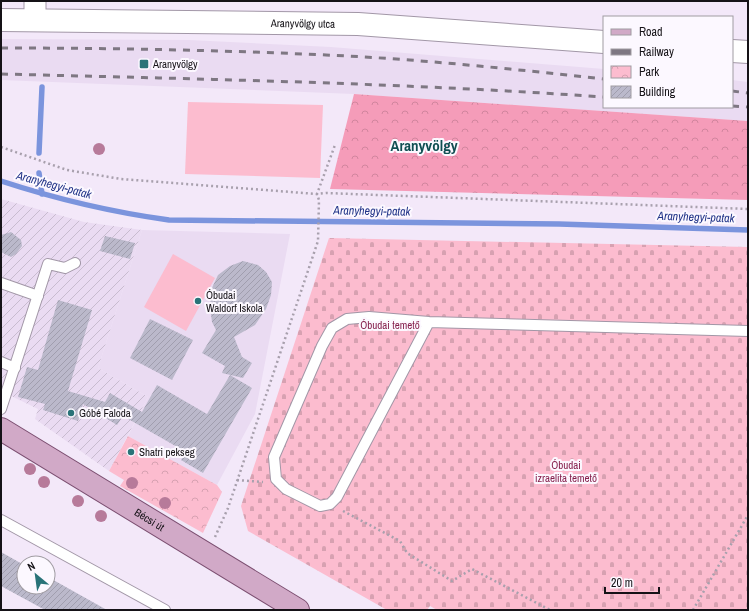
<svg xmlns="http://www.w3.org/2000/svg" width="749" height="611" viewBox="0 0 749 611" font-family="'Archivo Narrow',sans-serif">
<style>
.built{fill:#eadbf2}
.industrial{fill:url(#industrial-furrows)}
.grass{fill:#fcbccf}
.forest{fill:url(#forest-crowns)}
.cemetery{fill:url(#cemetery-stones)}
.park{fill:url(#park-crowns)}
.lines{fill:none;stroke-linecap:round;stroke-linejoin:round}
.stream{stroke:#7b94dd;stroke-width:5.5}
.building{fill:url(#building-hatch)}
.lane-casing{stroke:#a297a7;stroke-width:12}
.street-casing{stroke:#a297a7;stroke-width:23}
.secondary-casing{stroke:#a297a7;stroke-width:24}
.primary-casing{stroke:#7c4f71;stroke-width:24}
.path{stroke:#a8a0ad;stroke-width:2.5;stroke-dasharray:2 3;stroke-linecap:butt}
.lane{stroke:#fff;stroke-width:10}
.street{stroke:#fff;stroke-width:21}
.secondary{stroke:#fff;stroke-width:22}
.primary{stroke:#d1a9c7;stroke-width:22}
.rail{stroke:#7e7782;stroke-width:3;stroke-dasharray:7 7;stroke-linecap:butt}
.tree{fill:#b77a9a}
.poi-dot{fill:#297378;stroke:#fcf8ff;stroke-width:1.5}
.labels{text-anchor:middle;dominant-baseline:central;stroke-width:4;stroke-linejoin:round;paint-order:stroke}
.street-label{font-size:11px;fill:#151217;stroke:#fcf8ff}
.poi-label{font-size:11px;fill:#151217;stroke:#fcf8ff;text-anchor:start}
.park-label{font-size:11px;fill:#86204d;stroke:#fcf8ff}
.water-label{font-size:12px;font-style:italic;fill:#213488;stroke:#fcf8ff}
.district-label{font-size:15px;font-weight:bold;fill:#104e52;stroke:#fcf8ff}
</style>
<defs>
<pattern id="industrial-furrows" width="10" height="10" patternUnits="userSpaceOnUse"><rect width="10" height="10" fill="#eadbf2"/><path d="M-1 1l2-2M0 10L10 0M9 11l2-2" fill="none" stroke="#c8bbcf"/></pattern>
<pattern id="forest-crowns" width="20" height="18" patternUnits="userSpaceOnUse"><rect width="20" height="18" fill="#f59cb9"/><path d="M2 6a3 3 0 1 1 6 0M12 15a3 3 0 1 1 6 0" fill="none" stroke="#d1859e"/></pattern>
<pattern id="cemetery-stones" width="16" height="16" patternUnits="userSpaceOnUse"><rect width="16" height="16" fill="#fcbccf"/><path d="M2 7V4a2 2 0 0 1 4 0v3zM10 15v-3a2 2 0 0 1 4 0v3z" fill="#d7a1b1"/></pattern>
<pattern id="park-crowns" width="20" height="18" patternUnits="userSpaceOnUse"><rect width="20" height="18" fill="#fcbccf"/><path d="M2 6a3 3 0 1 1 6 0M12 15a3 3 0 1 1 6 0" fill="none" stroke="#d7a1b1"/></pattern>
<pattern id="building-hatch" width="6" height="6" patternUnits="userSpaceOnUse"><rect width="6" height="6" fill="#bbb9cb"/><path d="M-1 1l2-2M0 6l6-6M5 7l2-2" fill="none" stroke="#a09eae"/></pattern>
</defs>
<rect width="100%" height="100%" fill="#f3e8f9"/>
<g class="built">
<polygon points="1,39 189,40 331,47 604,69 604,107 732,107 732,80 748,82 748,121 354,94 1,80"/>
<polygon points="142,230 290,234 255,414 217,485 128,436 148,397 98,368"/>
</g>
<polygon class="industrial" points="1,199 84,222 142,230 98,368 148,397 109,471 35,419 38,409 1,391"/>
<g class="grass">
<polygon points="188,102 323,105 320,178 185,174"/>
<polygon points="173,254 215,278 186,331 144,307"/>
</g>
<polygon class="forest" points="354,94 748,121 748,200 330,189"/>
<polygon class="cemetery" points="329,238 748,247 748,610 437,610 430,606 427,610 387,610 248,531 241,506"/>
<polygon class="park" points="128,436 217,485 222,492 203,533 120,486 124,480 109,471"/>
<g class="lines">
<g class="stream">
<polyline points="39,153 42,87"/>
<polyline points="39,173 42,194"/>
<path d="M1 181C56 199 111 212 169 220L559 224 748 230"/>
</g>
</g>
<g class="building">
<polygon points="11,232 21,240 22,246 16,254 11,257 1,252 1,235"/>
<polygon points="105,236 135,243 130,259 100,251"/>
<polygon points="243,261 258,265 266,272 272,282 271,295 266,309 255,325 234,337 242,357 252,363 243,378 222,373 225,366 202,353 216,330 212,322 210,307 211,290 218,275 230,266"/>
<polygon points="58,300 92,310 68,391 105,402 110,393 142,412 157,385 207,414 230,375 252,388 203,473 181,460 186,452 123,416 117,425 83,404 78,421 43,410 45,404 18,397 27,367 38,370"/>
<polygon points="150,319 193,340 172,380 130,358"/>
<polygon points="1,552 24,565 24,587 48,587 48,577 107,610 45,610 1,586"/>
</g>
<g class="lines">
<g class="lane-casing">
<g id="lane">
<polyline points="1,283 38,296"/>
<polyline points="429,322 337,497 330,504 320,506 286,489 276,479 274,457 322,346 332,328 347,319 369,317 429,322 748,331"/>
<polyline points="1,362 15,368"/>
<polyline points="1,409 48,264 65,268 75,263"/>
<polyline points="1,520 165,610"/>
</g>
</g>
<g class="street-casing">
<polyline id="street" points="35,1 35,20"/>
</g>
<g class="secondary-casing">
<g id="secondary">
<path id="s1" d="M1 20 358 24 604 42"/>
<polyline points="732,51 748,52"/>
</g>
</g>
<g class="primary-casing">
<g id="primary">
<path id="s2" d="M1 429 298 610"/>
</g>
</g>
<g class="path">
<polyline points="1,147 67,170 121,179 317,194 326,193 748,209"/>
<polyline points="237,480 263,482"/>
<polyline points="343,511 400,541 407,553 452,581 472,569 550,610"/>
<polyline points="215,537 228,508 318,241 319,200 317,194 335,145"/>
<polyline points="693,610 748,515"/>
</g>
<use href="#lane" class="lane"/>
<use href="#street" class="street"/>
<use href="#secondary" class="secondary"/>
<use href="#primary" class="primary"/>
<g class="rail">
<path d="M1 48C109 48 217 50 326 55 419 59 512 69 604 79"/>
<path d="M1 74C202 79 403 83 604 97"/>
<polyline points="732,91 748,93"/>
<polyline points="732,106 748,107"/>
</g>
</g>
<g class="tree">
<circle cx="99" cy="149" r="6"/>
<circle cx="30" cy="469" r="6"/>
<circle cx="44" cy="482" r="6"/>
<circle cx="132" cy="483" r="6"/>
<circle cx="78" cy="501" r="6"/>
<circle cx="165" cy="503" r="6"/>
<circle cx="101" cy="516" r="6"/>
</g>
<g class="poi-dot">
<rect x="139" y="59" width="10" height="10" rx="2"/>
<circle cx="198" cy="301" r="4"/>
<circle cx="71" cy="413" r="4"/>
<circle cx="131" cy="452" r="4"/>
</g>
<g class="labels">
<g class="street-label">
<text stroke="none"><textPath href="#s1" startOffset="302">Aranyvölgy utca</textPath></text>
<text stroke="none"><textPath href="#s2" startOffset="174">Bécsi út</textPath></text>
</g>
<g class="poi-label">
<text x="153" y="64">Aranyvölgy</text>
<text x="206" y="295">Óbudai<tspan x="206" dy="13">Waldorf Iskola</tspan></text>
<text x="79" y="413">Góbé Faloda</text>
<text x="139" y="452">Shatri pekseg</text>
</g>
<g class="park-label">
<text x="390" y="325">Óbudai temető</text>
<text x="566" y="465">Óbudai<tspan x="566" dy="13">izraelita temető</tspan></text>
</g>
<g class="water-label">
<text transform="translate(54 185) rotate(15)">Aranyhegyi-patak</text>
<text transform="translate(372 211) rotate(1)">Aranyhegyi-patak</text>
<text transform="translate(696 217) rotate(2)">Aranyhegyi-patak</text>
</g>
<g class="district-label">
<text x="424" y="145">Aranyvölgy</text>
</g>
</g>
<rect width="749" height="611" fill="none" stroke="#151217" stroke-width="4"/>
<rect x="603" y="16" width="130" height="92" fill="#fcf8ff" stroke="#a09ca2"/>
<rect x="611" y="29" width="20" height="6" fill="#d1a9c7" stroke="#a09ca2"/>
<text x="639" y="36" font-size="12" fill="#151217">Road</text>
<rect x="611" y="49" width="20" height="6" fill="#7e7782" stroke="#a09ca2"/>
<text x="639" y="56" font-size="12" fill="#151217">Railway</text>
<rect x="611" y="66" width="20" height="12" fill="url(#park-crowns)" stroke="#a09ca2"/>
<text x="639" y="76" font-size="12" fill="#151217">Park</text>
<rect x="611" y="86" width="20" height="12" fill="url(#building-hatch)" stroke="#a09ca2"/>
<text x="639" y="96" font-size="12" fill="#151217">Building</text>
<g transform="translate(36 575) rotate(331)"><circle r="19" fill="#fcf8ff" stroke="#a09ca2"/>
<path d="M0-3L7 15L0 10L-7 15Z" fill="#297378"/>
<text y="-6" font-size="11" font-weight="bold" text-anchor="middle" fill="#151217">N</text>
</g>
<path d="M605 587v6h54v-6" fill="none" stroke="#151217" stroke-width="2"/>
<text x="611" y="587" font-size="12" fill="#151217" stroke="#fcf8ff" stroke-width="3" paint-order="stroke">20 m</text>
</svg>
